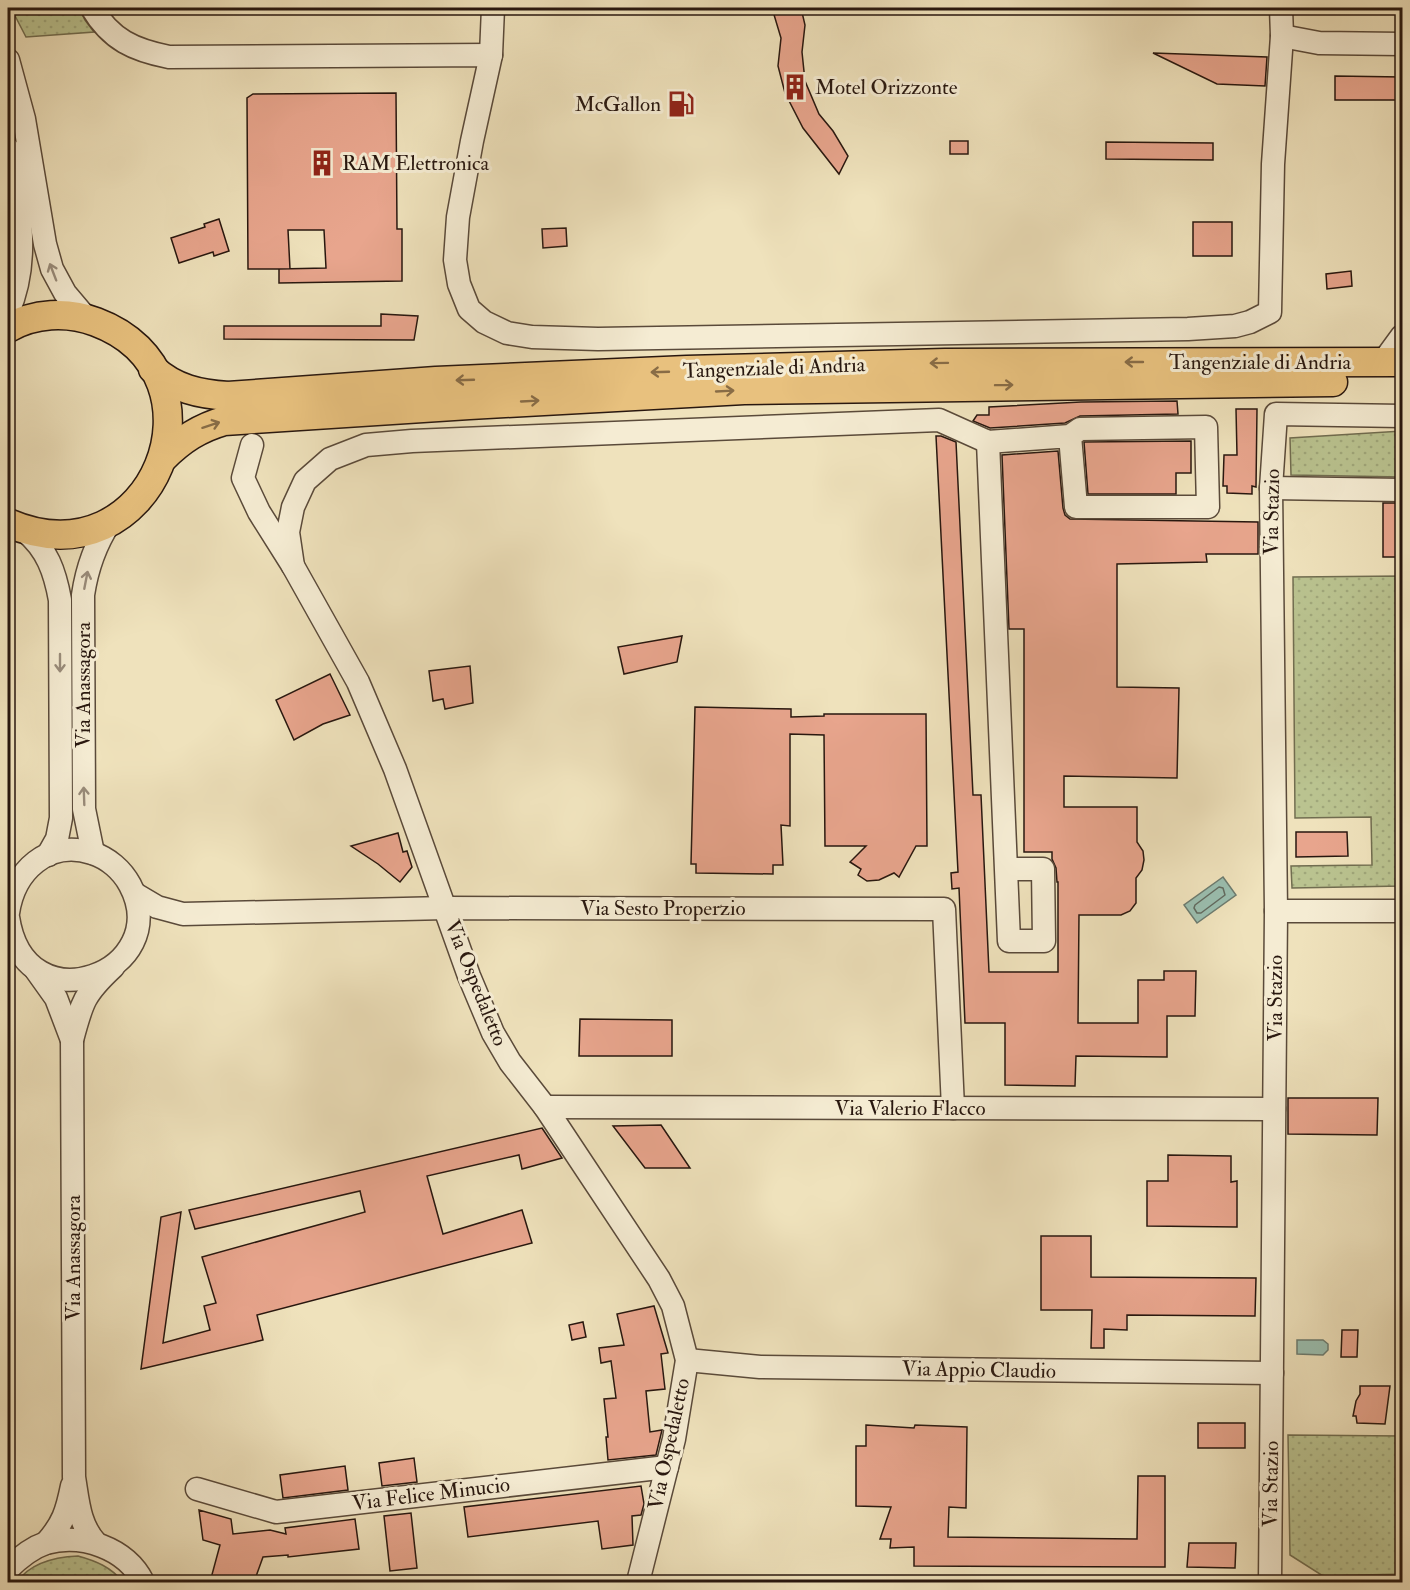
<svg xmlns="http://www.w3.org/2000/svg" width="1410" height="1590" viewBox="0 0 1410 1590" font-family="'IM FELL Double Pica',serif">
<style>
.grass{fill:url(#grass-dots);stroke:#716d50;stroke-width:1.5}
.water{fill:#9abeaf;stroke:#6c7b6f;stroke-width:1.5}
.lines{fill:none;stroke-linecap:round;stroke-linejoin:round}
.shore{stroke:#616a5f;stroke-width:1.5}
.building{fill:#e8a58d;stroke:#28170f;stroke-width:1.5}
.minor-casing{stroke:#5a4a3a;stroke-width:25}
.major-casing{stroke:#28170f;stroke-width:31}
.minor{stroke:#f5ecd3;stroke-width:22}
.major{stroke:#e8c17e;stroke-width:28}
.oneway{stroke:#998c7b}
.oneway2{stroke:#886c46}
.labels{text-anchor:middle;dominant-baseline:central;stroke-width:6;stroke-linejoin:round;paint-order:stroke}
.poi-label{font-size:21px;fill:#28170f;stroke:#f5ecd3;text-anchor:start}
.street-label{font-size:21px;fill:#28170f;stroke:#f5ecd3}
</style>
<defs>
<pattern id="grass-dots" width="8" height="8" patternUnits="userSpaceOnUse" patternTransform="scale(1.5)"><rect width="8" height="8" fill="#bac390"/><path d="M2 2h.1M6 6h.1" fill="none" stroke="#a0a77b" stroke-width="1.8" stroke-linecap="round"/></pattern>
</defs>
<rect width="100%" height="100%" fill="#efe2bc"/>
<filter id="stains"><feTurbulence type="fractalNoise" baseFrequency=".00333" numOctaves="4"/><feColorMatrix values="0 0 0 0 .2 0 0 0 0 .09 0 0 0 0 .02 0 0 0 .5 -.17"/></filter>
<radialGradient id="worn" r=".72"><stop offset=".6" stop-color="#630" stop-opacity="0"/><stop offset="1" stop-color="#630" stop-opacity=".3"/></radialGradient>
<g class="grass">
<polygon points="11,8 79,8 85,20 94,32 26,37"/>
<polygon points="1402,431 1402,477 1291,475 1290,438"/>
<polygon points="1402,576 1402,886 1292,888 1291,866 1372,865 1371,817 1295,818 1293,577"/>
<polygon points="1288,1435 1402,1436 1402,1574 1323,1576 1290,1555"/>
<path d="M78 1556C96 1561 111 1567 123 1582H17C31 1562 55 1557 78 1556Z"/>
</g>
<g class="water">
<polygon points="1223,877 1236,895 1197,923 1184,905"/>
<polygon points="1297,1340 1323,1340 1328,1344 1328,1350 1323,1355 1297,1354"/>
</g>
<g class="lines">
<polygon class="shore" points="1219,887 1223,888 1225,895 1201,913 1197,913 1194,908 1195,905"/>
</g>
<g class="building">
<polygon points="772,8 801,8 805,25 802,52 805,81 819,114 833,131 848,156 839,174 803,128 785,93 778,66 781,38"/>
<polygon points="1153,53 1267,57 1265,86 1217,84"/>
<polygon points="1335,76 1402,77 1402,100 1335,100"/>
<polygon points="396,93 397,229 402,229 402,281 279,283 279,269 326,268 324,230 288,230 290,269 248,269 247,98 253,94"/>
<rect x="950" y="141" width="18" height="13"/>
<polygon points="1106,142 1213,143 1213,160 1106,159"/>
<polygon points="219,219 229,251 214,256 213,252 179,263 171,238 205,227 204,224"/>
<rect x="1193" y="222" width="39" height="34"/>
<polygon points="566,228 567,246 543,248 542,229"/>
<polygon points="1351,271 1352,286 1327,289 1326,274"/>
<polygon points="381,314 418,316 414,340 224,339 224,326 381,326"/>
<polygon points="1177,401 1178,414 1080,416 1065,423 990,428 973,421 977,415 989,415 989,407 1081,402"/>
<polygon points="1236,409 1257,409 1256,487 1252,486 1252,494 1227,493 1227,486 1223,486 1224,455 1237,455"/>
<polygon points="936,436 941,436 956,442 973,795 981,795 989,972 1058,972 1058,882 1057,882 1056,868 1052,859 1052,852 1024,852 1024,629 1009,629 1002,455 1058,451 1063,508 1065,515 1070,519 1258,522 1258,554 1206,554 1207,562 1117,564 1117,687 1179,688 1177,778 1064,776 1064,807 1137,807 1137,842 1143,851 1144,860 1142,870 1136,878 1136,903 1130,911 1121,915 1079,915 1078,1023 1138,1023 1138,980 1164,980 1164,971 1196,971 1195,1016 1167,1016 1167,1057 1076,1056 1075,1086 1005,1085 1005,1023 965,1023 959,888 952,889 951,873 958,872"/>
<polygon points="1191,441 1191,473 1176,473 1176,494 1088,494 1084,442"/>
<rect x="1383" y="503" width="19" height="54"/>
<polygon points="682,636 677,662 624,674 618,647"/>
<polygon points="470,666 473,703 445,709 443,699 433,701 429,671"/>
<polygon points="330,674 350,715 323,724 294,740 276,700"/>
<polygon points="695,707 791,709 791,717 824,716 824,714 926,714 927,846 916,846 899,877 894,873 879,880 867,881 858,875 861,869 850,862 866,846 825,846 824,735 790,734 790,826 781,825 783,865 773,865 773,874 696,873 696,864 691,864"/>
<polygon points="1296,832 1347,832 1348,856 1296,857"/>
<polygon points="398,833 403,852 407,851 412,867 400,882 378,864 351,846"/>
<polygon points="580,1019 672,1020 672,1056 579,1056"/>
<polygon points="1288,1098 1378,1098 1377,1135 1288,1134"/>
<polygon points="661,1125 690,1168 645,1168 613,1126"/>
<polygon points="542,1128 562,1158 522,1169 519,1155 427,1176 443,1234 522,1210 532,1243 257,1315 263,1340 141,1369 161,1217 181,1212 163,1343 210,1330 204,1306 216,1303 202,1257 365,1212 360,1191 195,1229 189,1210"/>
<polygon points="1168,1155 1231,1156 1231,1182 1237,1181 1237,1227 1147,1226 1147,1181 1168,1181"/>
<polygon points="1041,1236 1091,1236 1091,1277 1256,1278 1255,1316 1127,1315 1127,1330 1104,1329 1104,1348 1091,1348 1092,1310 1041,1310"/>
<polygon points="654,1306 668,1353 661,1354 665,1389 646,1391 650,1432 662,1430 656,1455 608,1460 606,1437 608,1437 604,1399 616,1398 611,1361 601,1363 599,1348 624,1345 617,1314"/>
<polygon points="583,1322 586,1337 572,1340 569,1325"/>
<polygon points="1342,1330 1358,1330 1357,1357 1341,1357"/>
<polygon points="1360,1386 1390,1386 1385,1424 1357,1423 1356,1416 1353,1416 1356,1401 1360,1394"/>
<rect x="1198" y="1423" width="47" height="25"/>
<polygon points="866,1425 914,1428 915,1425 967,1427 966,1508 949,1507 948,1537 1137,1539 1138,1476 1165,1476 1165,1567 914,1566 914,1547 890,1548 891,1539 880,1539 891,1507 856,1506 856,1446 866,1446"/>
<polygon points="414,1458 417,1482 382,1486 379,1463"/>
<polygon points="345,1466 348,1490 283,1498 280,1475"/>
<polygon points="641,1486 644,1504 641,1515 632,1516 633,1545 602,1549 598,1521 468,1537 464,1507"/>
<polygon points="199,1510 231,1519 233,1534 270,1530 286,1534 285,1528 355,1519 359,1549 288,1557 288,1555 263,1557 254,1582 210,1582 220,1545 203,1540"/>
<polygon points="411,1513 417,1568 390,1571 384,1516"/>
<polygon points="1189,1543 1236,1543 1235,1568 1187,1567"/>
</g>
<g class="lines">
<g class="minor-casing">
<g id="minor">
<path d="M92 8C111 40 134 50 169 57L491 55 472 141 458 217 455 260 459 284 469 309 484 322 507 333 532 337 598 339 1188 329 1235 326 1250 322 1270 312 1273 164 1282 36 1281 8"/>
<polyline points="1282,36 1319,43 1402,44"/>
<polyline points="491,55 493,8"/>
<polyline points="8,60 24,119 45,244 52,269 65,293 87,319"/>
<path d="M8 149C19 203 31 260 8 312"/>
<polyline points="1383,362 1402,336"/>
<polyline points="988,442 1009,941 1044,941 1043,869 1006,869"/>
<polyline points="252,445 243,478 259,512 293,566 358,682 395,769 469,976 493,1033 510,1062 545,1107 659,1279 673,1306 687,1360 674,1439 638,1582"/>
<polyline points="1271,488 1402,490"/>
<path d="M25 531C47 549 55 572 60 600L61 818 57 839 48 855"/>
<polyline points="293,566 288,532 293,507 305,481 330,459 366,445 412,441 939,420 988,442 1070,436 1080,429 1206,427 1208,507 1076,507 1070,436"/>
<path d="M93 853 84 809 83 595C87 568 95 545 110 522"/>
<polyline points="135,894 157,907 183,914 446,908 944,909 953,1108"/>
<polyline points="1276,911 1402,911"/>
<path d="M8 913C14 871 48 839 92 853 108 858 122 870 130 885 176 971 25 1031 8 917"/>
<polyline points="36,970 56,998 72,1040"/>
<polyline points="545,1107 1274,1109"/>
<polyline points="687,1360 760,1367 1272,1373"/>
<polyline points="197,1489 276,1512 667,1467"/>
<path d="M46 1543C63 1524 67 1511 72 1486"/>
<path d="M96 1543C79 1525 78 1501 74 1477L72 1040C82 1002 84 994 113 967"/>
<path d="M8 1569C19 1558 31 1548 46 1543 82 1533 126 1548 143 1582"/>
<polyline points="1270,1582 1276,911 1271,488 1276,414 1402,416"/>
</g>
</g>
<g class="major-casing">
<g id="major">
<path d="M8 328C34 313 67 311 96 322 235 374 154 586 8 523"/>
<path d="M153 369C175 389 199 394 228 396L436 381 687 370 945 363 1402 362"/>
<path d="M163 458C181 440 199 428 224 421L469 405 744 390 1333 382"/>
</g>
</g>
<use href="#minor" class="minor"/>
<use href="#major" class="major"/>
</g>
<defs><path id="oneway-shaft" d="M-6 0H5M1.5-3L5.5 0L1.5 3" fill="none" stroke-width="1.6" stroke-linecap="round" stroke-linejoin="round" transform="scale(1.5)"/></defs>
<g class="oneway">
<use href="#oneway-shaft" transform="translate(53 272) rotate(-111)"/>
<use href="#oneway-shaft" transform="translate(86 580) rotate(-79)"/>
<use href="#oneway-shaft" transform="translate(60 663) rotate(90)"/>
<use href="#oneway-shaft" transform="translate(84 796) rotate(-92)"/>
</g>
<g class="oneway2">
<use href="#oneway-shaft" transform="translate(1134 362) rotate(180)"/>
<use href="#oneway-shaft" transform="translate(939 363) rotate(179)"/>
<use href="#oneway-shaft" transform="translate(660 372) rotate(178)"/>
<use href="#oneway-shaft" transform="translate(465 380) rotate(178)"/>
<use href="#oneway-shaft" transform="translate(1004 385) rotate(-1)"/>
<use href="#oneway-shaft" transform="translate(725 391) rotate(-3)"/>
<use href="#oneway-shaft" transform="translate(530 401) rotate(-3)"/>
<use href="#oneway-shaft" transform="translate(211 425) rotate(-18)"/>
</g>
<defs>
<g id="building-bare" transform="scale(2.07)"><path d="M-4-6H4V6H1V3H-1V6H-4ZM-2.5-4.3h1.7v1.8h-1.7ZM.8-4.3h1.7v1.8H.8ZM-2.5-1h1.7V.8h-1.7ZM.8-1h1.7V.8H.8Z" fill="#8f2418" stroke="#f5ecd3" stroke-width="2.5" paint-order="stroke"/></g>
<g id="fuel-bare" transform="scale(2.07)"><path d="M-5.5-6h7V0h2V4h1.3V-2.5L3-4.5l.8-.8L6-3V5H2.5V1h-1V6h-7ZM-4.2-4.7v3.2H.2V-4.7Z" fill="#8f2418" stroke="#f5ecd3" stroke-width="2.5" paint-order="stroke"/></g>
</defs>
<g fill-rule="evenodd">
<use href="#building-bare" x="795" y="87"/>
<use href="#fuel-bare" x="681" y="104"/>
<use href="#building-bare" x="322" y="163"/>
</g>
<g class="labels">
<g class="poi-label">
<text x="815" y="87">Motel Orizzonte</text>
<text x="661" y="104" text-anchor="end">McGallon</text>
<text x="342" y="163">RAM Elettronica</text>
</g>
<g class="street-label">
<text x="1260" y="362">Tangenziale di Andria</text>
<text transform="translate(774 368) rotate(-2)">Tangenziale di Andria</text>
<text transform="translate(1272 512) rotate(-89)">Via Stazio</text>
<text transform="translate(83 685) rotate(-90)">Via Anassagora</text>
<text x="663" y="908">Via Sesto Properzio</text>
<text transform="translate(476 983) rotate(68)">Via Ospedaletto</text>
<text transform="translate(1275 998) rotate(-90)">Via Stazio</text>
<text x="910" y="1108">Via Valerio Flacco</text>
<text transform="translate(73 1258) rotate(-90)">Via Anassagora</text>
<text transform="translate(979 1370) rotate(1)">Via Appio Claudio</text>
<text transform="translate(669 1444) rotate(-78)">Via Ospedaletto</text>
<text transform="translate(1271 1484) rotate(-89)">Via Stazio</text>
<text transform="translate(431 1494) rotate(-7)">Via Felice Minucio</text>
</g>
</g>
<rect width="1410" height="1590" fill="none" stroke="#efe2bc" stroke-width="30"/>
<rect x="9" y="9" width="1392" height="1572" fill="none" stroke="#28170f" stroke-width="3"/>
<rect x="15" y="15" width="1380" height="1560" fill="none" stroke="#28170f" stroke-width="1.5"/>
<rect width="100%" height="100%" filter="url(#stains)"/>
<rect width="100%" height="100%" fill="url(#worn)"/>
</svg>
